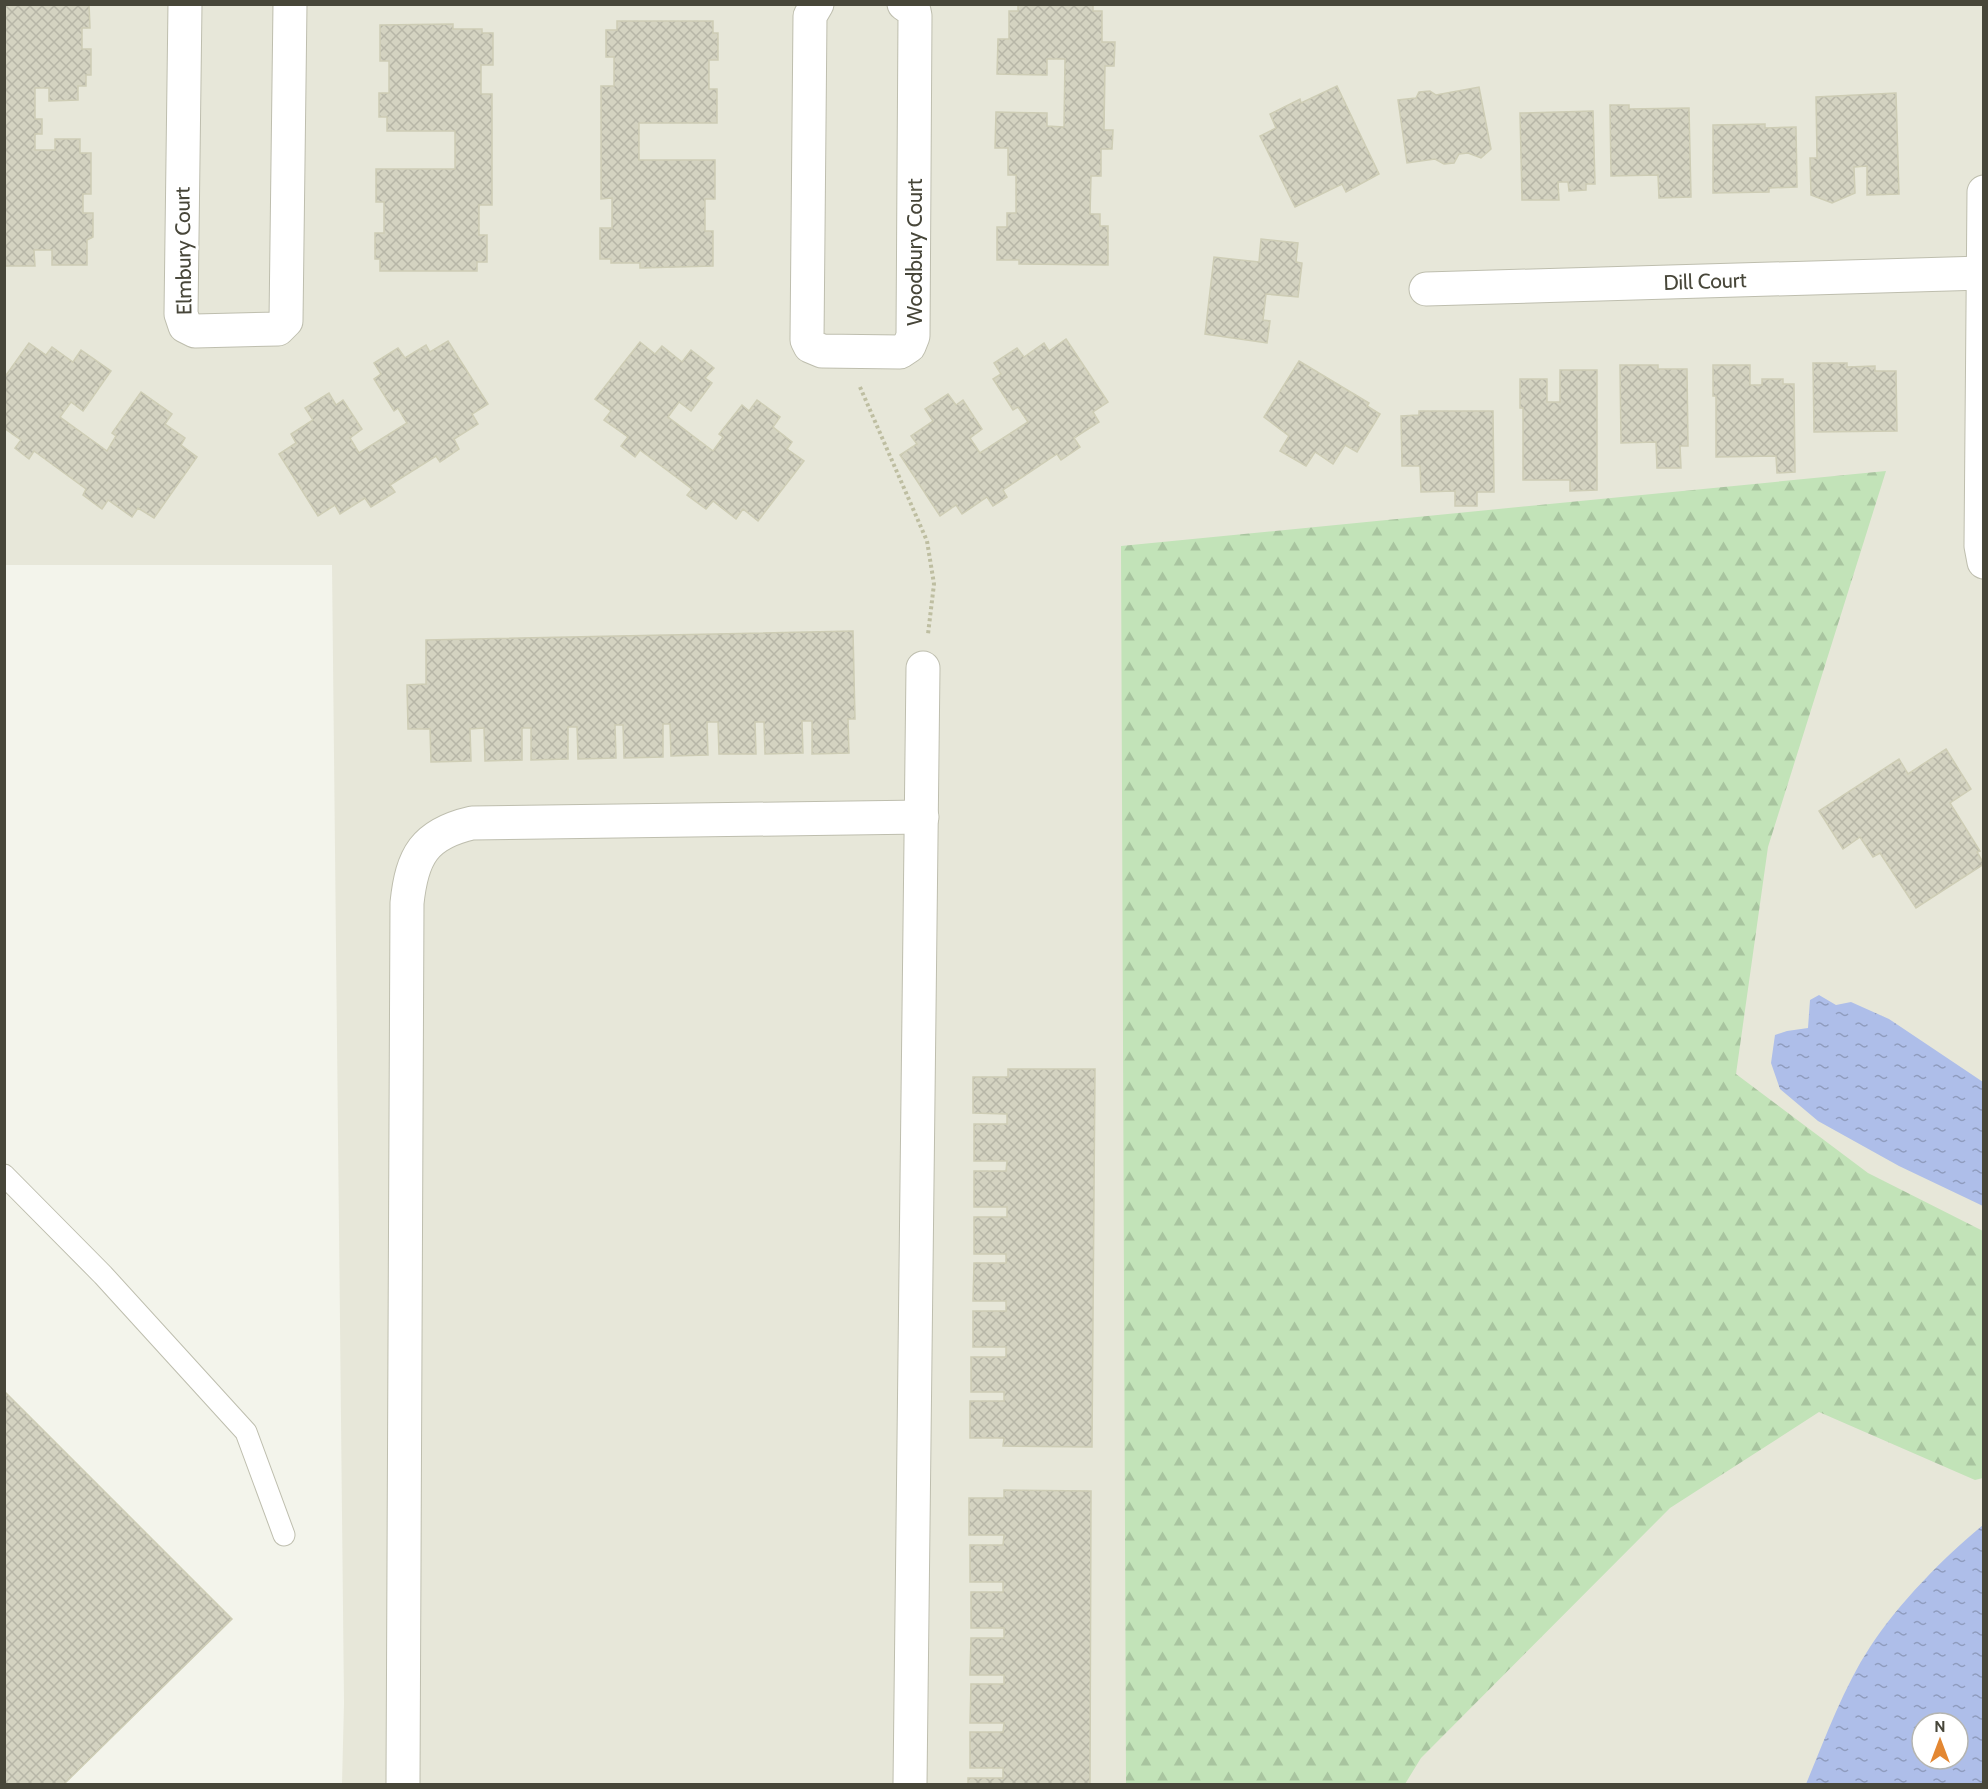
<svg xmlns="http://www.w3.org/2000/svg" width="1988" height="1789" viewBox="0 0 1988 1789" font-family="Cabin,sans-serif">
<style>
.residential{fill:#e7e7d9;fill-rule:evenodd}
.forest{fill:url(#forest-firs)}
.water{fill:url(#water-ripples);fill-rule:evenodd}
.building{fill:url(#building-cross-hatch);stroke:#cecdb5;stroke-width:1.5}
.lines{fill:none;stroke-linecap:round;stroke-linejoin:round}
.lane-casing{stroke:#bebeae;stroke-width:23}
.street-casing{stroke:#bebeae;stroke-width:35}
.path{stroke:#bebea1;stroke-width:4;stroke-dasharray:3 3;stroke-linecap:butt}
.lane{stroke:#fff;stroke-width:21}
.street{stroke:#fff;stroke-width:33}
.labels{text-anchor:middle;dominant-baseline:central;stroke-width:6;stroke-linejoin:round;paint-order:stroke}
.street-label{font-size:21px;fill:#474639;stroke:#fff}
</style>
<defs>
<pattern id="forest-firs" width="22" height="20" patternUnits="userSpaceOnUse" patternTransform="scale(1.5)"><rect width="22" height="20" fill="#c2e3b8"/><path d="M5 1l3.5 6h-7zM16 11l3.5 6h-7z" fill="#a8c49f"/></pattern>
<pattern id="water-ripples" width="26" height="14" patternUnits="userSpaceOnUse" patternTransform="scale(1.5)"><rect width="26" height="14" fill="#aebee9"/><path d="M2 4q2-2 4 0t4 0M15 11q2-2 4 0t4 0" fill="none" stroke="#8f9cbe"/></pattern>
<pattern id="building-cross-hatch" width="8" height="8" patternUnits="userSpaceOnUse" patternTransform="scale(1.5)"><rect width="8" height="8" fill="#d4d3c1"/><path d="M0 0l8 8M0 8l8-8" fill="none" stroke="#b7b6a7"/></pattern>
</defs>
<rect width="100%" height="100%" fill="#f3f4eb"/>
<path class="residential" d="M4 5H1983V1784H342L344 1703 332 565H5ZM1922 1723H1958V1759H1922Z"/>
<polygon class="forest" points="1886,471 1768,847 1736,1074 1868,1173 1983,1231 1983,1478 1975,1480 1819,1412 1670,1508 1421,1758 1405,1784 1126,1784 1121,546"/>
<g class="water">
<polygon points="1819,995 1836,1005 1851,1002 1889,1019 1983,1082 1983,1206 1899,1166 1818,1121 1780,1089 1771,1063 1775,1035 1787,1031 1808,1028 1810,1000"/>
<path d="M1983 1525V1784H1806C1825 1739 1843 1688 1870 1647 1898 1604 1944 1557 1983 1525ZM1922 1723H1958V1759H1922Z"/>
</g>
<g class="building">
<polygon points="4,4 89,4 90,28 82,28 82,49 91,49 91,75 86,75 86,86 78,86 78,100 49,101 49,88 35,88 35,119 42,119 42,134 35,134 35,150 55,150 55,139 80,139 80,153 91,153 91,194 83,194 83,213 93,213 93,237 87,240 87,265 52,265 52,250 34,250 35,266 5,266"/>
<polygon points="1018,4 1093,4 1093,11 1102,11 1102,42 1115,42 1114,66 1105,66 1104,130 1113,130 1112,149 1101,149 1101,176 1091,176 1090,214 1100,214 1100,226 1108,226 1108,265 1019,264 1019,260 997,260 997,227 1007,227 1007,213 1016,213 1016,175 1008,175 1008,148 995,148 996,112 1047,113 1047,126 1064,127 1065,59 1047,59 1047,75 997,74 998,39 1009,39 1009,11 1018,11"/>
<polygon points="617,21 713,21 713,33 718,33 718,60 709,60 709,89 717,89 717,123 639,123 639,160 715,160 715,199 705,199 705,231 713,231 713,266 640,268 640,263 611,263 611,259 600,259 600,228 612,228 612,198 601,199 601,86 614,86 614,57 606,57 606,30 617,30"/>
<polygon points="453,24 453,29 482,29 482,33 493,33 493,65 481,65 481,94 492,94 492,205 479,205 479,235 487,235 487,262 477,262 477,271 380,271 380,259 375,259 375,233 384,233 384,202 376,202 376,169 455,169 455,131 387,131 387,117 379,117 379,93 389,93 389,61 380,61 380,25"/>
<polygon points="1337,86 1379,174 1346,192 1342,184 1295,207 1260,136 1276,128 1270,114 1300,99 1301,103"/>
<polygon points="1479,87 1491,149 1481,158 1468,153 1459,154 1454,163 1444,164 1435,159 1407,163 1398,100 1416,98 1419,92 1430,91 1436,95"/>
<polygon points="1896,93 1899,194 1867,195 1867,166 1854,167 1855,193 1832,203 1811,195 1810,158 1817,158 1816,97"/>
<polygon points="1610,105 1629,105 1629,109 1689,108 1691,197 1659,198 1658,175 1611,176"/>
<polygon points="1593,111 1595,184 1586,184 1586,190 1569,191 1568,182 1558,182 1559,200 1522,200 1520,113"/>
<polygon points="1765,124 1765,128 1796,127 1797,187 1769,188 1769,192 1713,193 1713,125"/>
<polygon points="1261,239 1298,243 1296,262 1302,263 1298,297 1266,294 1263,320 1270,321 1267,343 1205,334 1214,257 1259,262"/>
<polygon points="1066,339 1108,402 1093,412 1099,422 1074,438 1080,447 1061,460 1057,454 1003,490 1007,497 993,506 987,497 962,514 956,505 940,516 900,455 917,444 911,436 933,421 925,409 948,394 956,405 963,400 982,429 970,438 980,453 1028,422 1018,407 1013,410 993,379 1001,374 994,363 1017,348 1024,357 1044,343 1049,351"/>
<polygon points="448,341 488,404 472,414 478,424 454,439 459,449 440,462 436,456 390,485 395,492 371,507 365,498 340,514 335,505 318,516 279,454 296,443 291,434 313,420 305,408 329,393 336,405 343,400 362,429 350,438 359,453 407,423 398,408 394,411 374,379 381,374 374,363 398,348 405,358 426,345 430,352"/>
<polygon points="640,342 655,354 662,346 682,362 691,350 714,368 705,378 712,383 691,411 679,402 668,417 713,451 723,437 719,434 742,405 749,411 757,400 780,417 773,427 792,442 787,449 804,461 758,521 743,509 736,519 713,501 706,509 687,495 692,489 640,450 635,457 621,446 628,437 604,420 611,411 595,399"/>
<polygon points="29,343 46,355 52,347 73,362 81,350 111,371 83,411 71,402 60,417 107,451 116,436 112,433 141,392 172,414 165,424 185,438 181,445 197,457 154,518 138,508 132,517 108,500 102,509 83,495 86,489 34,451 29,459 15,448 21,440 4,428 4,378"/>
<polygon points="1299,361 1369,403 1367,406 1380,414 1357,452 1345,445 1333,464 1315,452 1306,466 1280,451 1289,436 1264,417"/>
<polygon points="1813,363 1847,363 1847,367 1875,366 1875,371 1896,371 1897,431 1814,432"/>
<polygon points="1620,365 1658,365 1658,369 1687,369 1688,446 1680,446 1681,468 1657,468 1656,442 1621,443"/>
<polygon points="1713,365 1750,365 1750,385 1762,385 1762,379 1783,379 1783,384 1794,384 1795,472 1777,473 1776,456 1716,457 1716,396 1713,396"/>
<polygon points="1560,370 1597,370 1597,490 1570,491 1570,480 1523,480 1523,408 1520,408 1520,379 1547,379 1547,402 1560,402"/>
<polygon points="1419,411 1493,411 1494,492 1477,492 1477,506 1455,506 1455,491 1421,492 1420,466 1402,466 1401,416 1419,415"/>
<polygon points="853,631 855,719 848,719 849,753 812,754 812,721 802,721 803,753 765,754 764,722 755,722 756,754 719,754 718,722 707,722 708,755 671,756 670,724 663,724 663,757 624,758 623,725 615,725 616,758 578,759 577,727 568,727 568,759 531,760 531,728 522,728 522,760 485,761 484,728 470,729 471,761 431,762 430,729 408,729 407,685 426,684 426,640"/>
<polygon points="1946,749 1971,789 1950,803 1980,851 1977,852 1984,864 1916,908 1880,853 1873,857 1860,837 1843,849 1819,811 1899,759 1908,774"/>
<polygon points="1008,1069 1095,1069 1092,1447 1003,1446 1004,1438 970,1438 970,1401 1004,1401 1004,1392 971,1392 971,1357 1006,1357 1006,1347 973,1347 973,1311 1006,1311 1006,1301 973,1301 974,1263 1006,1263 1006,1254 974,1254 974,1217 1007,1217 1007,1207 974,1207 974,1171 1006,1171 1007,1161 974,1161 974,1124 1007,1124 1007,1114 973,1113 973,1077 1008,1077"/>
<polygon points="4,1391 232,1619 64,1784 4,1784"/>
<polygon points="1004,1490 1091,1491 1090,1784 968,1784 968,1778 1003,1778 1003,1768 970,1768 970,1732 1003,1732 1004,1723 970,1723 971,1684 1004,1684 1004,1675 970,1675 971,1638 1004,1638 1004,1628 971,1628 971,1592 1003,1592 1003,1582 970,1582 970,1545 1003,1545 1004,1535 969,1535 969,1498 1004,1498"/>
</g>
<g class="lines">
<g class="lane-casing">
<polyline id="lane" points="4,1175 103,1275 246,1432 284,1535"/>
</g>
<g class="street-casing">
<g id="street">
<polyline points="185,4 181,314 185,326 195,331 278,329 286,321 290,4"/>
<polyline points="817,4 810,16 807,340 810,346 822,351 900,352 909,346 913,336 915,16 914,11 904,4"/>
<polyline points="1984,192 1981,546 1984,562"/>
<polyline points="1426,289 1983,273"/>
<path d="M403 1784 407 903C412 856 424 834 472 823L922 817"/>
<polyline points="910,1784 923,668"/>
</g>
</g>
<polyline class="path" points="860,387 927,541 934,584 928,634"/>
<use href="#lane" class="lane"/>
<use href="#street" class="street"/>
</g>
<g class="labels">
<g class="street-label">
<text transform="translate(183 251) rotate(-91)">Elmbury Court</text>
<text transform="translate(914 252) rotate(-90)">Woodbury Court</text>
<text transform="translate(1705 281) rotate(-2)">Dill Court</text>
</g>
</g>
<rect width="1988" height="1789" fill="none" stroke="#474639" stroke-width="12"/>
<g transform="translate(1940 1741)"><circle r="28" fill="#ffffff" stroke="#b5b5b0" stroke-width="1.5"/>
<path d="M0-4.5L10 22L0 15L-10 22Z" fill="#e38732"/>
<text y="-9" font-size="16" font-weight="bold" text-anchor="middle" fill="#474639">N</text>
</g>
</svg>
